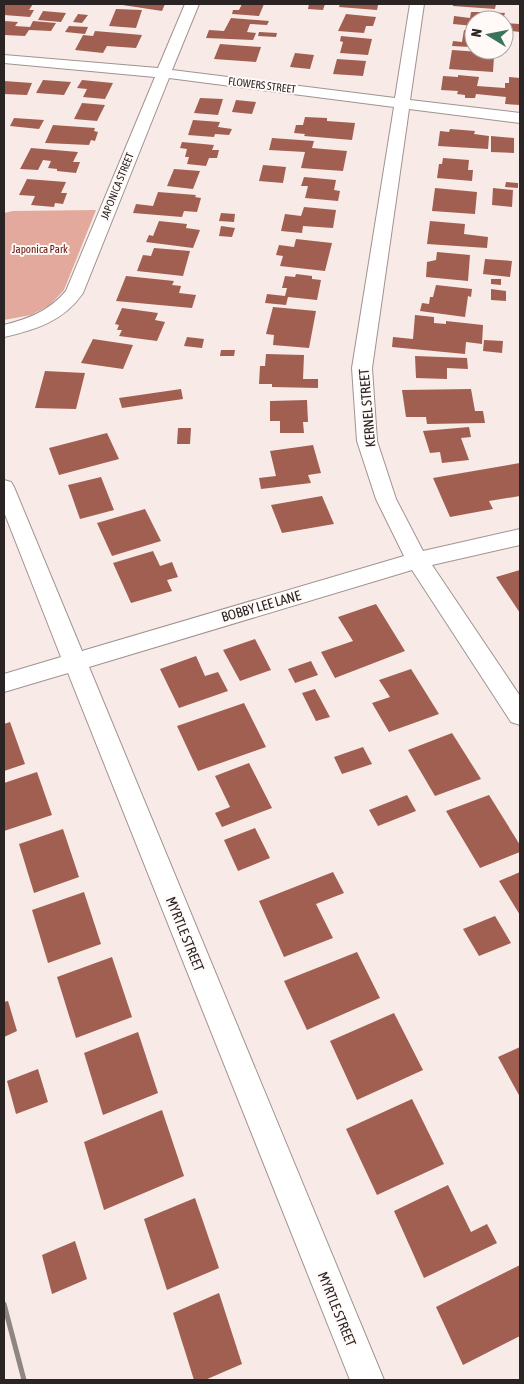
<svg xmlns="http://www.w3.org/2000/svg" width="524" height="1384" viewBox="0 0 524 1384" font-family="'Asap Condensed',sans-serif">
<style>
.green{fill:#e4a99d}
.building{fill:#a15f52}
.lines{fill:none;stroke-linecap:round;stroke-linejoin:round}
.street-casing{stroke:#a09390;stroke-width:2}
.street{fill:#fff;fill-rule:evenodd}
.rail{stroke:#8f8583;stroke-width:5}
.labels{text-anchor:middle;dominant-baseline:central;stroke-width:4;stroke-linejoin:round;paint-order:stroke}
.far-street-label{font-size:11px;fill:#2a2524;stroke:#fff9f8}
.far-park-label{font-size:11px;fill:#661104;stroke:#fff9f8}
.street-label{font-size:14px;fill:#2a2524;stroke:#fff9f8}
</style>
<rect width="100%" height="100%" fill="#f8eae7"/>
<polygon class="green" points="96,210 64,290 50,305 31,315 4,320 4,213 13,211"/>
<g class="building">
<polygon points="4,4 33,4 29,10 34,10 30,17 4,15"/>
<polygon points="116,4 165,4 162,11"/>
<polygon points="242,4 264,4 259,16 232,14 233,10 239,10"/>
<polygon points="309,4 325,4 323,10 308,9"/>
<polygon points="340,4 374,4 378,5 377,10 339,7"/>
<polygon points="453,4 496,4 495,9 453,6"/>
<polygon points="116,9 142,10 136,28 109,26"/>
<polygon points="43,11 66,13 61,22 38,20"/>
<polygon points="471,12 483,12 505,13 504,16 495,16 494,20 474,20 474,26 453,24 454,16 470,18"/>
<polygon points="78,14 88,15 82,23 73,22"/>
<polygon points="346,14 376,17 373,26 366,26 364,33 338,31"/>
<polygon points="231,18 269,21 267,25 250,24 247,32 256,33 253,40 206,38 209,30 224,31"/>
<polygon points="4,21 18,22 15,26 30,27 33,21 56,23 51,31 29,30 25,36 4,35"/>
<polygon points="506,23 520,24 520,32 505,30"/>
<polygon points="69,26 88,27 85,34 65,32"/>
<polygon points="464,30 474,31 474,45 471,45 470,47 452,46 453,41 462,42"/>
<polygon points="95,31 142,35 136,48 107,46 103,53 75,50 83,35 93,36"/>
<polygon points="259,32 277,33 276,37 258,36"/>
<polygon points="341,36 372,39 368,55 340,53 343,42 340,41"/>
<polygon points="220,44 261,47 256,62 214,59"/>
<polygon points="452,50 480,52 480,56 494,57 493,72 449,69"/>
<polygon points="295,53 314,55 310,69 290,67"/>
<polygon points="337,59 366,61 363,76 333,74"/>
<polygon points="458,75 479,77 477,86 505,88 505,83 509,83 509,77 520,78 520,105 505,104 506,97 476,94 475,98 465,98 465,95 457,94 458,91 441,90 443,76 458,77"/>
<polygon points="43,80 71,82 64,95 36,93"/>
<polygon points="82,80 113,83 105,99 83,97 87,89 77,88"/>
<polygon points="4,81 32,83 27,95 4,94"/>
<polygon points="200,98 223,99 218,115 194,113"/>
<polygon points="236,100 256,102 252,114 232,112"/>
<polygon points="82,103 105,105 97,121 74,119"/>
<polygon points="305,117 327,118 327,121 355,123 352,140 304,136 305,134 294,133 296,125 303,125"/>
<polygon points="14,118 44,120 39,129 10,126"/>
<polygon points="193,120 220,122 218,127 232,129 229,135 215,134 214,137 188,135"/>
<polygon points="53,125 95,128 94,131 98,132 95,141 91,140 89,145 45,143"/>
<polygon points="450,129 475,131 474,134 489,136 488,149 438,146 440,131 449,132"/>
<polygon points="491,136 514,138 514,153 491,152"/>
<polygon points="272,138 314,141 312,148 347,151 343,171 301,168 305,152 269,150"/>
<polygon points="182,142 214,145 212,150 219,150 217,158 209,158 206,166 187,164 189,157 185,157 187,149 180,148"/>
<polygon points="31,148 78,152 73,162 80,162 76,173 57,171 57,169 48,168 51,161 43,160 38,170 20,169"/>
<polygon points="443,158 469,160 468,170 473,170 472,181 437,178 439,164 442,164"/>
<polygon points="263,165 286,167 283,183 259,181"/>
<polygon points="174,169 200,171 193,189 167,186"/>
<polygon points="304,177 336,180 334,190 340,191 338,201 305,198 308,186 301,186"/>
<polygon points="27,179 66,182 61,193 67,193 63,204 55,203 54,207 31,205 35,196 19,195"/>
<polygon points="506,182 518,183 518,188 505,187"/>
<polygon points="435,188 477,192 475,214 432,211"/>
<polygon points="493,188 513,190 512,207 492,205"/>
<polygon points="158,192 196,195 195,197 201,198 197,212 184,211 182,217 133,213 136,204 153,206"/>
<polygon points="304,207 336,210 333,228 303,226 302,233 281,231 285,214 301,216"/>
<polygon points="221,213 235,214 234,222 219,221"/>
<polygon points="159,221 187,224 186,228 200,230 193,248 146,242 149,235 153,236"/>
<polygon points="430,221 465,224 464,234 488,237 487,248 427,244"/>
<polygon points="221,226 235,228 232,237 219,236"/>
<polygon points="296,239 332,243 325,271 280,266 283,256 276,255 279,245 294,247"/>
<polygon points="154,248 190,251 183,276 137,271 143,255 151,256"/>
<polygon points="437,252 470,255 468,281 426,277 427,262 436,260"/>
<polygon points="485,259 512,261 510,277 483,274"/>
<polygon points="296,274 312,276 312,279 321,280 317,300 288,297 286,305 265,303 267,294 285,296 287,288 282,288 285,276 295,277"/>
<polygon points="126,276 174,281 172,285 181,286 179,293 196,295 192,308 116,301"/>
<polygon points="491,279 501,279 501,285 491,284"/>
<polygon points="436,285 472,289 471,297 468,296 465,317 420,311 422,303 429,304 430,297 433,297"/>
<polygon points="491,289 506,291 506,301 491,300"/>
<polygon points="273,307 316,311 309,348 273,345 274,335 266,334"/>
<polygon points="122,308 158,313 155,320 165,322 157,341 119,336 122,330 117,330 119,325 115,324"/>
<polygon points="415,315 434,317 434,323 446,324 446,321 483,325 482,344 466,342 465,354 392,347 393,337 413,339"/>
<polygon points="187,337 204,339 202,348 184,346"/>
<polygon points="93,339 133,345 123,369 81,363"/>
<polygon points="484,340 503,341 502,353 483,351"/>
<polygon points="221,350 235,350 234,356 220,356"/>
<polygon points="266,354 304,355 303,379 318,379 318,388 272,387 272,384 259,384 260,366 265,366"/>
<polygon points="415,356 467,358 468,369 447,368 447,379 416,378"/>
<polygon points="45,371 85,373 76,409 35,408"/>
<polygon points="181,389 183,399 122,408 119,398"/>
<polygon points="471,389 475,411 483,411 485,423 427,424 426,417 406,417 402,390"/>
<polygon points="307,400 308,422 303,422 304,433 280,433 280,421 270,421 270,401"/>
<polygon points="469,427 471,437 461,438 469,460 442,463 440,452 430,453 423,431"/>
<polygon points="178,428 191,428 190,444 177,444"/>
<polygon points="107,433 119,459 59,475 49,448"/>
<polygon points="313,445 321,473 308,475 311,483 261,489 259,478 276,476 270,451"/>
<polygon points="520,463 520,496 489,501 493,509 450,517 433,478"/>
<polygon points="101,477 114,510 80,519 68,485"/>
<polygon points="322,496 334,524 282,533 271,505"/>
<polygon points="145,509 161,541 112,556 97,523"/>
<polygon points="153,551 160,566 172,562 178,577 167,580 172,591 131,603 113,563"/>
<polygon points="520,570 520,613 496,577"/>
<polygon points="376,604 405,651 335,678 321,652 353,641 338,617"/>
<polygon points="255,639 271,670 240,681 223,650"/>
<polygon points="196,656 205,676 218,672 228,691 179,708 160,669"/>
<polygon points="311,661 318,675 295,683 288,669"/>
<polygon points="411,669 439,714 389,732 372,703 390,697 379,680"/>
<polygon points="315,689 330,717 316,721 302,693"/>
<polygon points="244,703 266,747 198,771 177,726"/>
<polygon points="10,722 25,764 4,771 4,724"/>
<polygon points="452,733 481,779 435,796 408,750"/>
<polygon points="363,747 372,764 342,774 334,757"/>
<polygon points="249,763 272,808 222,827 215,813 230,807 215,776"/>
<polygon points="37,772 52,815 4,831 4,783"/>
<polygon points="407,795 416,811 378,826 369,810"/>
<polygon points="489,795 520,845 520,852 480,868 446,811"/>
<polygon points="255,828 270,858 238,871 224,840"/>
<polygon points="63,829 79,877 34,893 19,844"/>
<polygon points="333,872 344,893 316,904 333,938 284,957 259,901"/>
<polygon points="520,872 520,915 499,881"/>
<polygon points="84,892 101,944 48,963 32,910"/>
<polygon points="495,916 511,943 479,956 463,929"/>
<polygon points="357,952 380,998 307,1030 284,981"/>
<polygon points="112,957 132,1017 76,1038 57,977"/>
<polygon points="8,1001 17,1031 4,1037 4,1002"/>
<polygon points="394,1013 423,1070 357,1100 330,1041"/>
<polygon points="138,1032 158,1093 103,1115 84,1053"/>
<polygon points="520,1047 520,1097 498,1057"/>
<polygon points="38,1069 48,1102 16,1114 7,1081"/>
<polygon points="412,1099 444,1164 377,1195 346,1129"/>
<polygon points="162,1110 184,1176 104,1210 84,1142"/>
<polygon points="448,1185 471,1232 487,1224 497,1243 424,1278 394,1211"/>
<polygon points="195,1198 219,1268 167,1290 144,1219"/>
<polygon points="75,1241 87,1279 52,1294 42,1255"/>
<polygon points="520,1265 520,1336 463,1365 436,1307"/>
<polygon points="219,1293 242,1364 205,1380 194,1380 173,1313"/>
</g>
<g class="lines">
<g class="street-casing">
<path id="street" d="M185 4H199L172 70 395 98 410 4H424L410 100 520 113V123L409 109 372 368 377 441 396 499 423 551 520 529V545L432 565 520 696V725L511 722 412 570 89 667 384 1380H350L68 673 4 692V674L61 657 4 512V480L11 482 14 487 82 651 404 556 376 499 357 441 352 368 394 107 169 78 83 293C64 321 35 330 4 337V325C28 319 49 311 66 291L155 77 4 63V55L158 68Z"/>
</g>
<use href="#street" class="street"/>
<polyline class="rail" points="4,1304 24,1380"/>
</g>
<g class="labels">
<g class="far-street-label">
<text transform="translate(262 85) rotate(7)">FLOWERS STREET</text>
<text transform="translate(117 186) rotate(-68)">JAPONICA STREET</text>
</g>
<g class="far-park-label">
<text x="40" y="249">Japonica Park</text>
</g>
<g class="street-label">
<text transform="translate(367 408) rotate(-95)">KERNEL STREET</text>
<text transform="translate(261 606) rotate(-16)">BOBBY LEE LANE</text>
<text transform="translate(185 934) rotate(68)">MYRTLE STREET</text>
<text transform="translate(337 1309) rotate(68)">MYRTLE STREET</text>
</g>
</g>
<rect width="524" height="1384" fill="none" stroke="#2a2524" stroke-width="10"/>
<g transform="translate(489 35) rotate(280)"><circle r="24" fill="#fff9f8" stroke="#aaa4a3"/>
<path d="M0-4L9 19L0 12L-9 19Z" fill="#38745e"/>
<text y="-8" font-size="14" font-weight="bold" text-anchor="middle" fill="#2a2524">N</text>
</g>
</svg>
